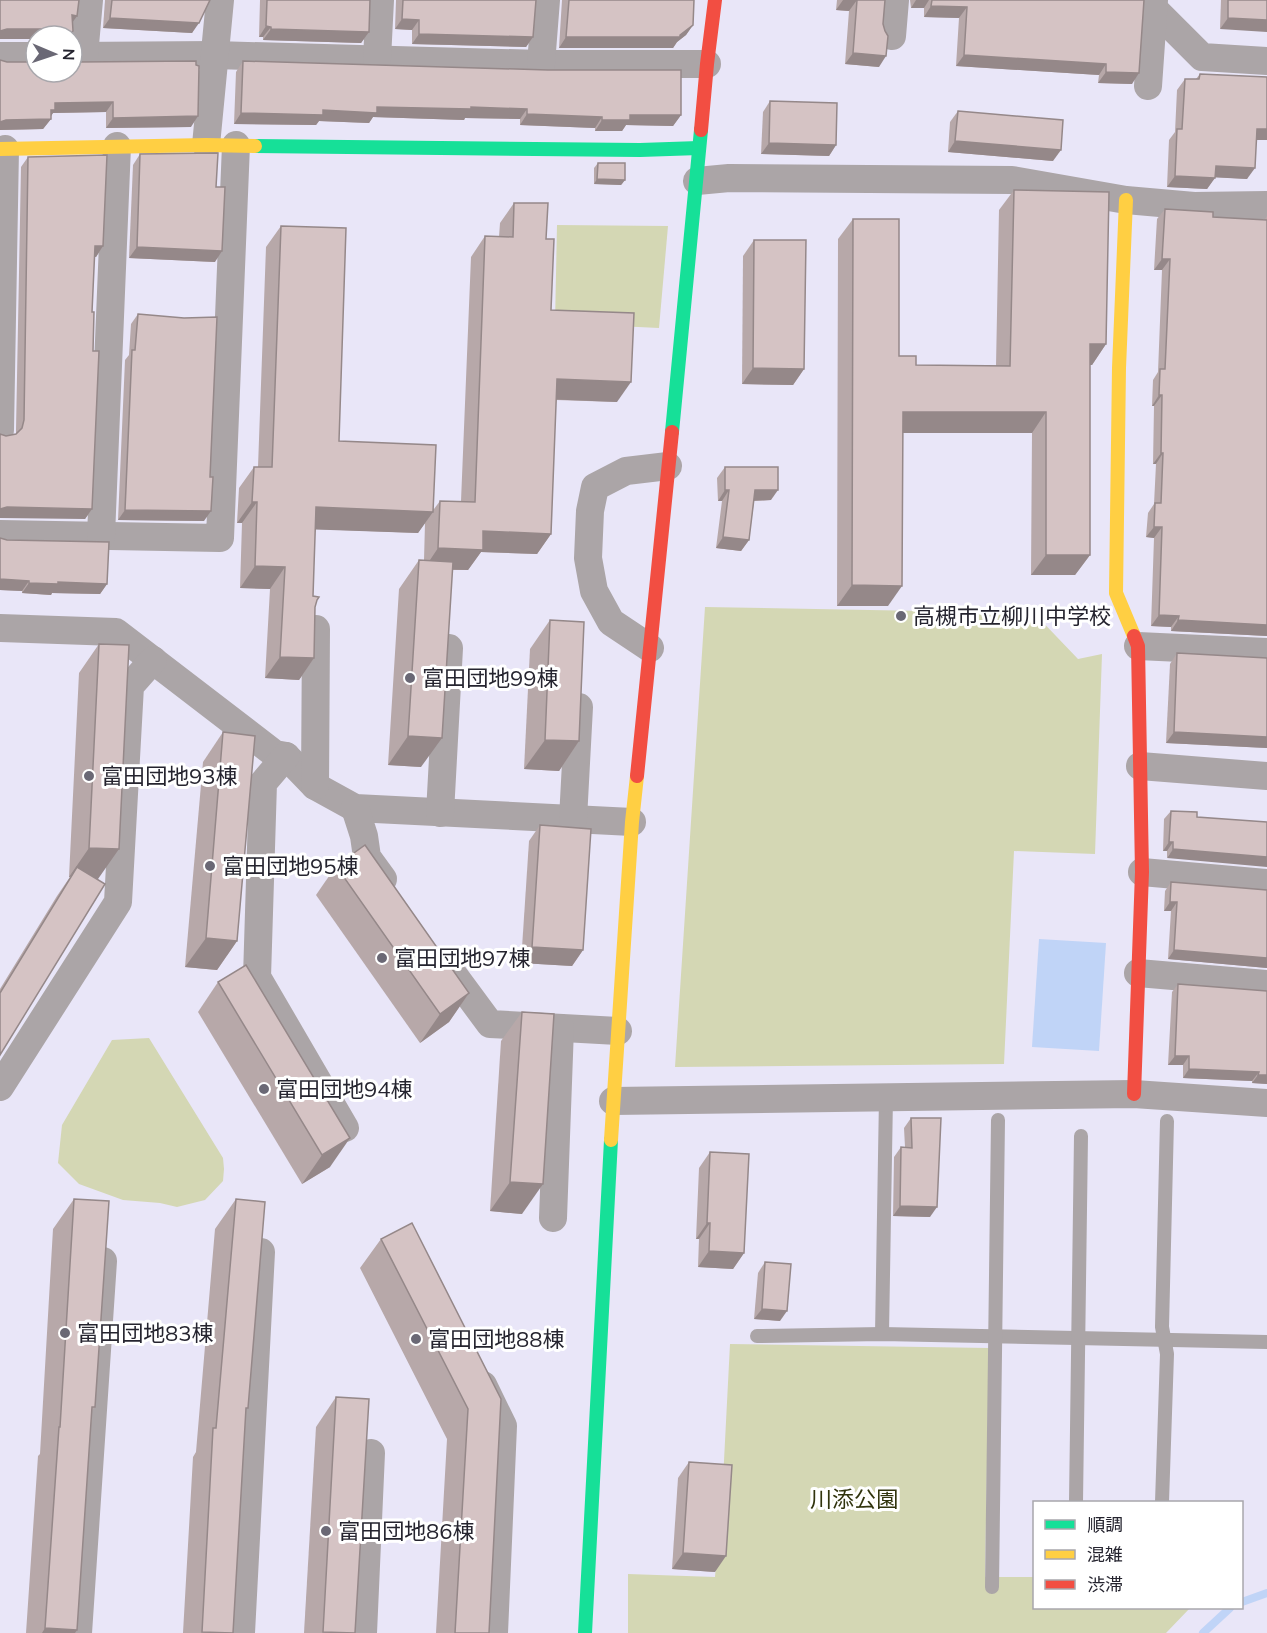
<svg xmlns="http://www.w3.org/2000/svg" width="1267" height="1633" viewBox="0 0 1267 1633" font-family="Mulish,'Noto Sans JP',sans-serif">
<style>
.green{fill:#d4d7b4}
.water{fill:#c0d4f7}
.lines{fill:none;stroke-linecap:round;stroke-linejoin:round}
.stream{stroke:#c0d4f7;stroke-width:8}
.lane{stroke:#aba5a7;stroke-width:14}
.street{stroke:#aba5a7;stroke-width:28}
.fast{stroke:#16e098;stroke-width:14}
.slow{stroke:#ffcf43;stroke-width:14}
.jam{stroke:#f24e42;stroke-width:14}
.wall{fill:#b7a8a9}
.shaded-wall{fill:#958889}
.building{fill:#d5c3c4;stroke:#958889;stroke-width:1.5}
.poi-dot{fill:#6a6875;stroke:#fff;stroke-width:2}
.labels{text-anchor:middle;dominant-baseline:central;stroke-width:6;stroke-linejoin:round;paint-order:stroke}
.poi-label{font-size:22px;fill:#25242f;stroke:#fff;text-anchor:start}
.park-label{font-size:22px;fill:#31340d;stroke:#fff}
</style>
<rect width="100%" height="100%" fill="#e9e6f8"/>
<g class="green">
<polygon points="557,225 668,226 659,328 555,323"/>
<polygon points="705,607 1034,613 1078,659 1102,654 1095,854 1014,851 1004,1064 675,1067"/>
<polygon points="149,1038 223,1158 224,1169 223,1181 205,1200 177,1207 160,1203 123,1200 79,1184 58,1163 62,1125 112,1040"/>
<polygon points="730,1344 989,1348 985,1577 1034,1577 1034,1608 1190,1608 1166,1633 628,1633 628,1574 715,1577 723,1480"/>
</g>
<polygon class="water" points="1039,939 1106,943 1099,1051 1032,1047"/>
<g class="lines">
<g class="stream">
<polyline points="1242,1602 1267,1593"/>
<polyline points="1203,1633 1230,1608"/>
</g>
<g class="lane">
<polyline points="882,1334 886,1097"/>
<polyline points="757,1336 882,1334 1267,1342"/>
<polyline points="1076,1502 1081,1136"/>
<polyline points="1162,1502 1167,1354 1162,1327 1167,1121"/>
<polyline points="992,1587 998,1120"/>
</g>
<g class="street">
<polyline points="1153,8 1202,57 1267,61"/>
<polyline points="892,36 895,0"/>
<polyline points="0,56 36,56"/>
<polyline points="72,56 215,55 541,64 707,64"/>
<polyline points="84,56 89,0"/>
<polyline points="377,59 380,0"/>
<polyline points="541,64 546,0"/>
<polyline points="1148,86 1154,0"/>
<polyline points="206,145 220,0"/>
<polyline points="697,181 729,178 1012,180 1126,200 1194,206 1267,205"/>
<polyline points="0,430 5,149"/>
<polyline points="0,534 220,538 236,145"/>
<polyline points="101,536 117,146"/>
<polyline points="0,628 116,632 275,754 286,756 315,786 355,808 632,822"/>
<polyline points="1138,646 1267,652"/>
<polyline points="650,648 611,622 594,591 588,558 590,511 595,487 626,471 668,466"/>
<polyline points="286,756 263,783 257,977 345,1128"/>
<polyline points="1140,766 1267,776"/>
<polyline points="315,786 316,629"/>
<polyline points="355,808 364,836 367,857 383,879"/>
<polyline points="440,813 449,648"/>
<polyline points="573,819 579,707"/>
<polyline points="1142,872 1267,883"/>
<polyline points="445,963 490,1024 618,1031"/>
<polyline points="1138,973 1267,984"/>
<polyline points="0,1087 118,902 130,686 153,660"/>
<polyline points="613,1101 1134,1094 1267,1103"/>
<polyline points="553,1218 560,1028"/>
<polyline points="483,1385 503,1426 494,1633"/>
<polyline points="78,1633 103,1261"/>
<polyline points="241,1633 261,1252"/>
<polyline points="363,1633 371,1453"/>
</g>
<g class="fast">
<polyline points="255,146 640,150 699,148"/>
<polyline points="672,432 701,130"/>
<polyline points="585,1633 611,1140"/>
</g>
<g class="slow">
<polyline points="0,149 206,145 255,146"/>
<polyline points="1126,200 1119,368 1116,593 1134,636"/>
<polyline points="611,1140 632,822 637,776"/>
</g>
<g class="jam">
<polyline points="701,130 707,64 715,0"/>
<polyline points="1134,636 1138,646 1142,872 1134,1094"/>
<polyline points="637,776 672,432"/>
</g>
</g>
<g class="wall">
<polygon points="105,0 210,0 192,33 103,28"/>
<polygon points="260,0 370,0 369,32 361,43 263,40 263,37 259,37"/>
<polygon points="396,0 536,0 533,37 526,47 412,44 412,30 395,29"/>
<polygon points="562,0 694,0 693,25 686,35 677,42 673,48 559,48"/>
<polygon points="837,0 885,0 879,67 845,64 849,11 836,10"/>
<polygon points="910,0 1144,0 1132,84 1098,83 1099,75 956,66 959,18 924,17 924,8 911,8"/>
<polygon points="1221,0 1267,0 1220,29"/>
<polygon points="73,22 73,31 69,36 36,36 36,39 0,39"/>
<polygon points="0,60 191,127 106,128 106,112 53,113 51,116 51,119 43,129 0,130"/>
<polygon points="243,61 681,115 673,126 626,125 622,131 595,131 595,128 520,125 520,119 465,118 464,120 373,117 369,123 319,121 316,125 234,124 236,72"/>
<polygon points="1200,74 1267,77 1267,140 1257,140 1247,179 1215,177 1207,189 1167,187 1169,140 1175,132 1177,90 1185,79 1196,79"/>
<polygon points="770,101 836,145 829,156 761,154 763,112"/>
<polygon points="958,111 1053,161 948,152 950,122"/>
<polygon points="140,154 216,187 215,262 129,258 133,165"/>
<polygon points="28,157 103,246 96,257 94,257 92,312 93,351 92,509 85,519 6,436 16,434 16,430 21,167"/>
<polygon points="598,163 625,180 621,185 594,184 594,168"/>
<polygon points="1014,190 1106,344 1092,365 1090,365 1090,555 1075,575 1031,575 1032,433 903,433 888,606 837,606 838,239 853,219 899,356 916,365 996,366 999,210"/>
<polygon points="514,203 546,239 551,310 617,402 556,400 551,534 537,554 481,552 468,570 452,570 421,767 388,765 399,589 419,560 424,560 425,523 418,533 315,529 313,596 316,601 315,607 314,658 299,680 265,678 270,589 240,588 242,523 237,523 239,488 254,467 258,467 266,247 281,226 339,441 434,509 440,501 461,501 471,257 485,236 499,237 500,223"/>
<polygon points="1165,209 1213,217 1264,220 1267,216 1267,636 1171,631 1171,627 1151,626 1154,538 1146,537 1148,513 1154,504 1156,464 1153,464 1154,406 1152,406 1153,380 1158,372 1162,270 1154,270 1157,219"/>
<polygon points="754,240 804,369 793,385 742,384 743,256"/>
<polygon points="138,314 204,521 118,520 125,360 129,355 131,324"/>
<polygon points="725,467 771,500 754,501 749,540 741,551 716,548 722,501 718,501 717,478"/>
<polygon points="0,538 107,584 100,594 52,593 51,595 22,593 22,591 0,590"/>
<polygon points="550,620 579,741 559,771 524,769 530,649"/>
<polygon points="99,644 98,879 96,879 0,1055 0,989 57,896 70,877 69,877 79,673"/>
<polygon points="1177,653 1267,658 1267,748 1166,743 1170,664"/>
<polygon points="223,732 237,941 217,970 185,967 203,762"/>
<polygon points="1171,811 1197,817 1167,858 1167,851 1163,851 1164,819"/>
<polygon points="540,825 583,950 572,966 521,963 529,841"/>
<polygon points="336,866 469,993 449,1022 420,1043 316,895"/>
<polygon points="1171,882 1267,890 1267,968 1168,959 1171,911 1164,911 1165,891"/>
<polygon points="218,982 330,1167 302,1184 198,1012"/>
<polygon points="1178,984 1267,991 1267,1084 1252,1083 1252,1081 1183,1078 1183,1065 1168,1065 1172,992"/>
<polygon points="522,1012 522,1214 490,1211 501,1041"/>
<polygon points="911,1118 930,1217 893,1216 894,1157 901,1147 905,1147 904,1128"/>
<polygon points="710,1152 744,1253 733,1269 698,1267 699,1239 696,1239 699,1168"/>
<polygon points="74,1199 95,1407 92,1411 77,1630 75,1633 26,1633 38,1456 40,1454 53,1229"/>
<polygon points="236,1199 246,1410 233,1633 183,1633 193,1457 196,1452 215,1229"/>
<polygon points="381,1239 501,1399 489,1633 436,1633 447,1439 360,1268"/>
<polygon points="765,1262 780,1321 754,1319 758,1273"/>
<polygon points="336,1397 355,1633 304,1633 316,1427"/>
<polygon points="689,1462 715,1572 672,1569 678,1478"/>
</g>
<g class="shaded-wall">
<polygon points="843,0 857,0 849,11 836,10"/>
<polygon points="916,0 929,0 924,8 911,8"/>
<polygon points="931,6 967,7 959,18 924,17"/>
<polygon points="72,15 77,16 70,26"/>
<polygon points="110,18 199,23 192,33 103,28"/>
<polygon points="1228,18 1267,20 1267,32 1220,29"/>
<polygon points="402,19 419,20 412,30 395,29"/>
<polygon points="693,25 686,35 677,42 673,48 559,48 566,37 680,35"/>
<polygon points="266,26 271,27 263,37 259,37"/>
<polygon points="7,29 43,29 51,31 48,36 36,36 36,39 0,39 0,31"/>
<polygon points="271,29 369,32 361,43 263,40"/>
<polygon points="419,34 533,37 526,47 412,44"/>
<polygon points="853,53 886,56 879,67 845,64"/>
<polygon points="964,55 1106,64 1099,75 956,66"/>
<polygon points="1106,72 1139,73 1132,84 1098,83"/>
<polygon points="113,102 106,112 53,113 49,119 51,119 43,129 0,130 0,122 55,103"/>
<polygon points="377,107 471,107 527,109 520,119 465,118 464,120 373,117 369,123 319,121 316,125 234,124 241,113 323,110"/>
<polygon points="527,114 602,117 595,128 520,125"/>
<polygon points="630,115 681,115 673,126 626,125 622,131 595,131 602,120"/>
<polygon points="198,116 191,127 106,128 113,118"/>
<polygon points="1257,129 1267,129 1267,140 1250,140"/>
<polygon points="955,141 1061,150 1053,161 948,152"/>
<polygon points="769,143 836,145 829,156 761,154"/>
<polygon points="1216,166 1255,168 1247,179 1208,177"/>
<polygon points="1175,176 1215,178 1207,189 1167,187"/>
<polygon points="597,179 625,180 621,185 594,184"/>
<polygon points="95,246 103,246 96,257 88,256"/>
<polygon points="137,247 222,251 215,262 129,258"/>
<polygon points="1162,259 1170,259 1162,270 1154,270"/>
<polygon points="1090,344 1106,344 1092,365 1076,365"/>
<polygon points="753,368 804,369 793,385 742,384"/>
<polygon points="557,379 631,382 617,402 543,399"/>
<polygon points="1159,395 1162,395 1154,406 1152,406"/>
<polygon points="903,412 1046,412 1032,433 888,433"/>
<polygon points="1161,453 1163,453 1156,464 1153,464"/>
<polygon points="725,490 729,490 722,501 718,501"/>
<polygon points="755,490 778,490 771,500 748,501"/>
<polygon points="252,502 257,502 242,523 237,523"/>
<polygon points="7,507 92,509 85,519 0,518 0,509"/>
<polygon points="316,507 433,512 418,533 301,529"/>
<polygon points="125,510 211,511 204,521 118,520"/>
<polygon points="1154,527 1162,527 1154,538 1146,537"/>
<polygon points="483,531 551,534 537,554 481,552 468,570 424,569 438,548"/>
<polygon points="723,537 749,540 741,551 716,548"/>
<polygon points="1046,555 1090,555 1075,575 1031,575"/>
<polygon points="255,566 285,567 270,589 240,588"/>
<polygon points="0,579 29,581 22,591 0,590"/>
<polygon points="58,582 107,584 100,594 52,593 51,595 22,593 29,583"/>
<polygon points="852,585 902,586 888,606 837,606"/>
<polygon points="1159,615 1179,616 1171,627 1151,626"/>
<polygon points="1178,620 1267,625 1267,636 1171,631"/>
<polygon points="280,657 314,658 299,680 265,678"/>
<polygon points="1174,732 1267,737 1267,748 1166,743"/>
<polygon points="408,736 442,738 421,767 388,765"/>
<polygon points="545,740 579,741 559,771 524,769"/>
<polygon points="1169,842 1173,842 1167,851 1163,851"/>
<polygon points="89,848 119,849 98,879 71,877 77,867 70,877 69,877"/>
<polygon points="1173,849 1267,857 1267,867 1167,858"/>
<polygon points="1170,902 1177,902 1171,911 1164,911"/>
<polygon points="206,938 237,941 217,970 185,967"/>
<polygon points="532,947 583,950 572,966 521,963"/>
<polygon points="1174,950 1267,958 1267,968 1168,959"/>
<polygon points="469,993 449,1022 420,1043 440,1014"/>
<polygon points="1175,1056 1189,1056 1183,1065 1168,1065"/>
<polygon points="1189,1069 1259,1072 1252,1081 1183,1078"/>
<polygon points="1258,1075 1267,1075 1267,1084 1252,1083"/>
<polygon points="350,1138 330,1167 302,1184 322,1155"/>
<polygon points="510,1182 543,1184 522,1214 490,1211"/>
<polygon points="900,1206 937,1207 930,1217 893,1216"/>
<polygon points="707,1223 710,1223 699,1239 696,1239"/>
<polygon points="709,1251 744,1253 733,1269 698,1267"/>
<polygon points="762,1309 787,1311 780,1321 754,1319"/>
<polygon points="683,1553 726,1556 715,1572 672,1569"/>
<polygon points="45,1628 77,1630 75,1633 42,1633"/>
</g>
<g class="building">
<polygon points="0,0 79,0 77,16 72,15 73,31 67,36 56,36 51,31 43,29 7,29 0,31"/>
<polygon points="112,0 210,0 199,23 110,18"/>
<polygon points="267,0 370,0 369,32 271,29 271,27 266,26"/>
<polygon points="403,0 536,0 533,37 419,34 419,20 402,19"/>
<polygon points="569,0 694,0 693,25 680,35 680,37 566,37"/>
<polygon points="854,0 885,0 883,24 885,31 888,36 886,56 853,53 857,0"/>
<polygon points="932,0 1144,0 1139,73 1106,72 1106,64 964,55 967,7 931,6"/>
<polygon points="1228,0 1267,0 1267,20 1228,18"/>
<polygon points="0,60 7,62 36,62 36,72 72,72 72,60 79,62 196,61 196,65 199,66 198,116 113,118 113,102 55,103 55,110 51,110 51,119 6,120 0,122"/>
<polygon points="243,61 548,70 681,70 681,115 630,115 630,120 602,120 602,117 527,114 527,109 471,107 471,109 377,107 377,113 323,110 323,115 241,113"/>
<polygon points="1200,74 1267,77 1267,129 1257,129 1255,168 1216,166 1215,178 1175,176 1177,129 1182,129 1185,79 1199,79"/>
<polygon points="770,101 837,103 836,145 769,143"/>
<polygon points="958,111 1063,120 1061,150 955,141"/>
<polygon points="218,153 216,187 225,187 222,251 137,247 140,154"/>
<polygon points="107,155 103,246 95,246 92,312 94,312 93,351 99,351 92,509 7,507 0,509 0,434 6,436 16,434 22,428 24,420 28,157"/>
<polygon points="598,163 625,163 625,180 597,179"/>
<polygon points="1014,190 1109,192 1106,344 1090,344 1090,555 1046,555 1046,412 903,412 902,586 852,585 853,219 899,219 899,356 916,356 916,365 1010,366"/>
<polygon points="514,203 548,203 546,239 554,239 551,310 634,313 631,382 557,379 551,534 483,531 483,550 438,548 440,501 475,502 485,236 513,237"/>
<polygon points="1165,209 1213,212 1213,217 1267,220 1267,625 1178,620 1179,616 1159,615 1162,527 1154,527 1155,503 1161,503 1163,453 1161,453 1162,395 1159,395 1160,369 1165,369 1170,259 1162,259"/>
<polygon points="281,226 346,228 339,441 436,445 433,512 316,507 313,596 319,597 317,600 315,607 314,658 280,657 285,567 255,566 257,502 252,502 254,467 272,467"/>
<polygon points="754,240 806,240 804,369 753,368"/>
<polygon points="138,314 184,318 217,317 210,477 213,477 211,511 125,510 132,350 135,350"/>
<polygon points="725,467 778,467 778,490 755,490 749,540 723,537 729,490 725,490"/>
<polygon points="0,538 7,540 109,542 107,584 58,582 58,584 29,583 29,581 0,579"/>
<polygon points="419,560 453,562 442,738 408,736"/>
<polygon points="550,620 584,622 579,741 545,740"/>
<polygon points="99,644 129,645 119,849 89,848"/>
<polygon points="1177,653 1267,658 1267,737 1174,732"/>
<polygon points="223,732 255,736 237,941 206,938"/>
<polygon points="1171,811 1197,812 1197,817 1267,822 1267,857 1173,849 1173,842 1169,842"/>
<polygon points="540,825 591,829 583,950 532,947"/>
<polygon points="365,845 469,993 440,1014 336,866"/>
<polygon points="77,867 105,884 0,1055 0,993"/>
<polygon points="1171,882 1267,890 1267,958 1174,950 1177,902 1170,902"/>
<polygon points="246,965 350,1138 322,1155 218,982"/>
<polygon points="1178,984 1267,991 1267,1075 1258,1075 1259,1072 1189,1069 1189,1056 1175,1056"/>
<polygon points="522,1012 554,1014 543,1184 510,1182"/>
<polygon points="911,1118 941,1118 937,1207 900,1206 901,1147 912,1148"/>
<polygon points="710,1152 749,1154 744,1253 709,1251 710,1223 707,1223"/>
<polygon points="74,1199 109,1201 95,1407 92,1407 77,1630 45,1628 59,1427 60,1427"/>
<polygon points="236,1199 265,1202 248,1408 246,1408 233,1633 202,1632 213,1428 216,1428"/>
<polygon points="412,1223 501,1399 489,1633 455,1633 468,1409 381,1239"/>
<polygon points="765,1262 791,1264 787,1311 762,1309"/>
<polygon points="336,1397 369,1399 355,1633 323,1632"/>
<polygon points="689,1462 732,1465 726,1556 683,1553"/>
</g>
<g class="poi-dot">
<circle cx="901" cy="616" r="6"/>
<circle cx="410" cy="678" r="6"/>
<circle cx="89" cy="776" r="6"/>
<circle cx="210" cy="866" r="6"/>
<circle cx="382" cy="958" r="6"/>
<circle cx="264" cy="1089" r="6"/>
<circle cx="65" cy="1333" r="6"/>
<circle cx="416" cy="1339" r="6"/>
<circle cx="326" cy="1531" r="6"/>
</g>
<g class="labels">
<g class="poi-label">
<text x="913" y="616">高槻市立柳川中学校</text>
<text x="422" y="678">富田団地99棟</text>
<text x="101" y="776">富田団地93棟</text>
<text x="222" y="866">富田団地95棟</text>
<text x="394" y="958">富田団地97棟</text>
<text x="276" y="1089">富田団地94棟</text>
<text x="77" y="1333">富田団地83棟</text>
<text x="428" y="1339">富田団地88棟</text>
<text x="338" y="1531">富田団地86棟</text>
</g>
<g class="park-label">
<text x="854" y="1499">川添公園</text>
</g>
</g>
<rect x="1033" y="1501" width="210" height="108" fill="#ffffff" stroke="#a8a7ac" stroke-width="1.5"/>
<rect x="1045" y="1520" width="30" height="9" fill="#16e098" stroke="#a8a7ac" stroke-width="1.5"/>
<text x="1087" y="1531" font-size="18" fill="#25242f">順調</text>
<rect x="1045" y="1550" width="30" height="9" fill="#ffcf43" stroke="#a8a7ac" stroke-width="1.5"/>
<text x="1087" y="1561" font-size="18" fill="#25242f">混雑</text>
<rect x="1045" y="1580" width="30" height="9" fill="#f24e42" stroke="#a8a7ac" stroke-width="1.5"/>
<text x="1087" y="1591" font-size="18" fill="#25242f">渋滞</text>
<g transform="translate(54 54) rotate(92)"><circle r="28" fill="#ffffff" stroke="#a8a7ac" stroke-width="1.5"/>
<path d="M0-4.5L10 22L0 15L-10 22Z" fill="#6a6875"/>
<text y="-9" font-size="16" font-weight="bold" text-anchor="middle" fill="#25242f">N</text>
</g>
</svg>
